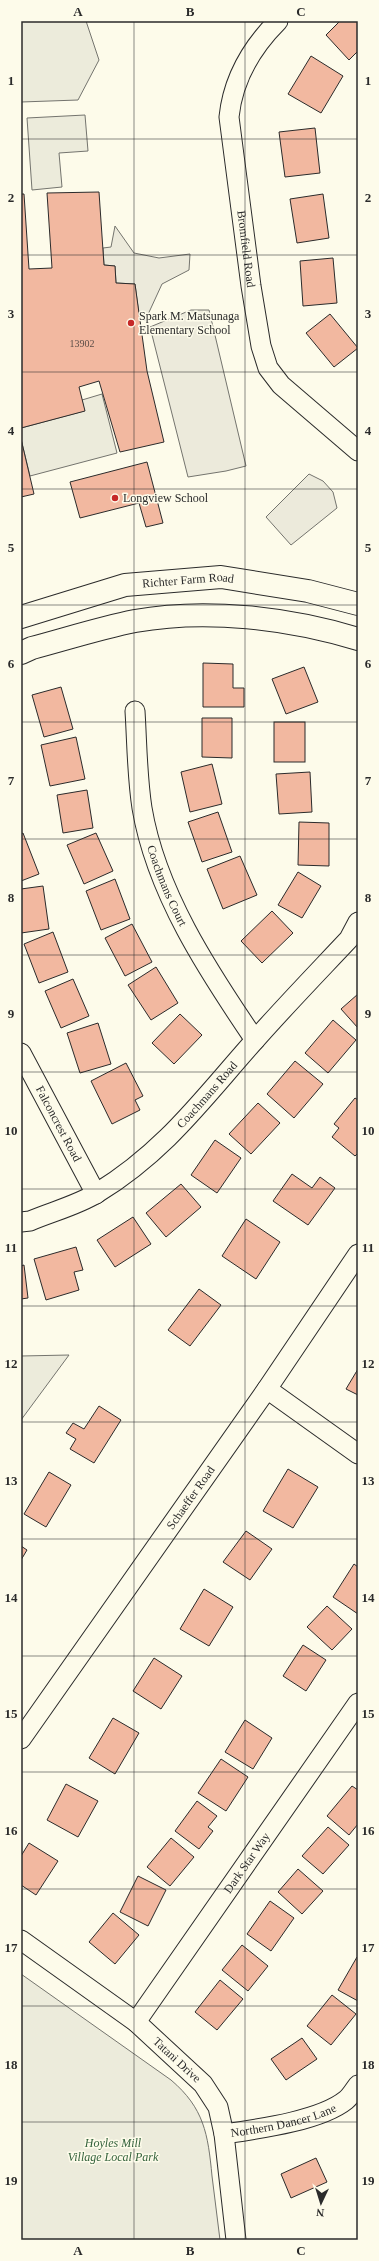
<svg xmlns="http://www.w3.org/2000/svg" width="379" height="2261" viewBox="0 0 379 2261" font-family="'Times New Roman',serif">
<style>
.green{fill:#ecebdb;stroke:#74746e}
.parking{fill:#eceadb;stroke:#74746e}
.building{fill:#f2b8a0;stroke:#2b2b2b}
.lines{fill:none;stroke-linecap:round;stroke-linejoin:round}
.minor-casing{stroke:#2b2b2b;stroke-width:21}
.major-casing{stroke:#2b2b2b;stroke-width:24}
.minor{stroke:#fdfbea;stroke-width:19}
.major{stroke:#fdfbea;stroke-width:22}
.grid{fill:none;stroke:#2b2b2b;stroke-width:1;stroke-opacity:0.55}
.poi-dot{fill:#c62828;stroke:#fdfbea;stroke-width:1.5}
.labels{text-anchor:middle;dominant-baseline:central;stroke-width:3;stroke-linejoin:round;paint-order:stroke}
.number-label{font-size:10px;fill:#5d4e48}
.street-label{font-size:12px;fill:#2b2b2b;stroke:#fdfbea}
.poi-label{font-size:12px;fill:#2b2b2b;stroke:#fdfbea;text-anchor:start}
.park-label{font-size:12px;font-style:italic;fill:#34623c;stroke:#fdfbea}
.neatline{fill:none;stroke:#2b2b2b;stroke-width:1.5}
.grid-label{font-size:13px;text-anchor:middle;font-weight:bold;fill:#2b2b2b}
</style>
<rect width="100%" height="100%" fill="#fdfbea"/>
<g class="green">
<polygon points="21,21 86,21 99,60 78,100 21,102"/>
<polygon points="85,115 88,151 59,153 62,187 32,190 27,118"/>
<polygon points="102,394 117,453 30,476 21,439 21,428 84,411 82,400"/>
<polygon points="69,1355 21,1420 21,1356"/>
<path d="M21 1974 171 2080C204 2108 208 2134 212 2176 215 2197 217 2219 220 2240H21Z"/>
</g>
<g class="parking">
<polygon points="115,226 134,253 159,258 190,254 189,270 162,284 145,321 139,315 135,284 116,283 115,266 104,265 103,248 111,247"/>
<polygon points="191,310 209,310 246,466 226,471 188,477 150,327"/>
<polygon points="309,474 323,481 333,492 337,508 291,545 266,517"/>
</g>
<g class="building">
<polygon points="340,21 358,21 358,51 349,60 326,35"/>
<polygon points="311,56 343,76 321,113 288,94"/>
<polygon points="315,128 320,173 285,177 279,132"/>
<polygon points="99,192 104,265 115,266 116,283 135,284 147,371 164,442 120,452 99,381 79,387 85,411 21,428 21,194 24,194 29,269 52,268 47,193"/>
<polygon points="323,194 329,238 297,243 290,199"/>
<polygon points="333,258 337,303 303,306 300,261"/>
<polygon points="330,314 358,348 334,367 306,333"/>
<polygon points="21,439 34,494 21,497"/>
<polygon points="147,462 163,523 146,527 139,503 80,518 70,482"/>
<polygon points="203,663 233,664 233,688 244,688 244,707 203,707"/>
<polygon points="304,667 318,702 286,714 272,679"/>
<polygon points="61,687 73,729 44,737 32,695"/>
<polygon points="202,718 232,718 232,758 202,757"/>
<rect x="274" y="722" width="31" height="40"/>
<polygon points="76,737 85,779 50,786 41,745"/>
<polygon points="212,764 222,804 190,812 181,772"/>
<polygon points="310,772 312,812 279,814 276,774"/>
<polygon points="87,790 93,828 63,833 57,795"/>
<polygon points="218,812 232,852 202,862 188,822"/>
<polygon points="299,822 329,823 329,866 298,865"/>
<polygon points="23,833 39,874 21,881 21,834"/>
<polygon points="96,833 113,871 84,884 67,845"/>
<polygon points="240,856 257,895 223,909 207,869"/>
<polygon points="298,872 321,886 302,918 278,905"/>
<polygon points="115,879 130,919 101,930 86,891"/>
<polygon points="43,886 49,929 21,933 21,889"/>
<polygon points="272,911 293,933 262,963 241,941"/>
<polygon points="132,924 152,962 125,976 105,938"/>
<polygon points="53,932 68,972 39,983 24,944"/>
<polygon points="156,967 178,1003 151,1020 128,985"/>
<polygon points="73,979 89,1016 61,1028 45,991"/>
<polygon points="358,994 358,1028 341,1009"/>
<polygon points="180,1014 202,1035 174,1064 152,1043"/>
<polygon points="333,1020 356,1040 328,1073 305,1053"/>
<polygon points="98,1023 111,1064 80,1073 67,1033"/>
<polygon points="295,1061 323,1084 294,1118 267,1094"/>
<polygon points="126,1063 143,1096 135,1100 140,1110 112,1124 91,1081"/>
<polygon points="355,1098 358,1100 358,1153 355,1156 332,1137 339,1128 334,1124"/>
<polygon points="258,1103 280,1123 251,1154 229,1134"/>
<polygon points="215,1140 241,1158 217,1193 191,1175"/>
<polygon points="292,1174 312,1188 320,1177 335,1188 308,1225 273,1201"/>
<polygon points="181,1184 201,1207 166,1237 146,1213"/>
<polygon points="133,1217 151,1244 115,1267 97,1240"/>
<polygon points="246,1219 280,1242 256,1279 222,1256"/>
<polygon points="76,1247 83,1270 74,1272 79,1290 46,1300 34,1259"/>
<polygon points="24,1265 28,1298 21,1299 21,1266"/>
<polygon points="199,1289 221,1305 190,1346 168,1330"/>
<polygon points="358,1369 358,1395 346,1389"/>
<polygon points="99,1406 121,1420 94,1463 70,1449 76,1439 66,1433 73,1423 84,1429"/>
<polygon points="288,1469 318,1487 293,1528 263,1511"/>
<polygon points="49,1472 71,1485 46,1527 24,1514"/>
<polygon points="246,1531 272,1549 250,1580 223,1562"/>
<polygon points="21,1546 27,1550 21,1560"/>
<polygon points="354,1564 358,1567 358,1614 333,1597"/>
<polygon points="204,1589 233,1607 209,1646 180,1629"/>
<polygon points="327,1606 352,1629 332,1650 307,1627"/>
<polygon points="303,1645 326,1660 306,1691 283,1676"/>
<polygon points="154,1658 182,1676 161,1709 133,1691"/>
<polygon points="113,1718 139,1733 115,1774 89,1758"/>
<polygon points="245,1720 272,1738 253,1769 225,1752"/>
<polygon points="221,1759 248,1777 226,1811 198,1793"/>
<polygon points="66,1784 98,1801 78,1837 47,1820"/>
<polygon points="352,1786 358,1790 358,1824 349,1835 327,1816"/>
<polygon points="197,1801 217,1816 208,1827 213,1831 199,1849 175,1831"/>
<polygon points="328,1827 349,1845 323,1874 302,1856"/>
<polygon points="171,1838 194,1857 170,1886 147,1867"/>
<polygon points="29,1843 58,1861 36,1895 21,1885 21,1856"/>
<polygon points="298,1869 323,1891 302,1914 278,1892"/>
<polygon points="138,1876 166,1890 148,1926 120,1912"/>
<polygon points="270,1901 294,1918 271,1951 247,1934"/>
<polygon points="113,1913 139,1935 115,1964 89,1942"/>
<polygon points="242,1945 268,1966 248,1991 222,1970"/>
<polygon points="357,1957 358,1958 358,2001 338,1990"/>
<polygon points="220,1980 243,1999 217,2030 195,2012"/>
<polygon points="332,1995 356,2014 331,2045 307,2026"/>
<polygon points="302,2038 317,2059 286,2080 271,2059"/>
<polygon points="316,2158 327,2182 291,2198 281,2174"/>
</g>
<g class="lines">
<g class="minor-casing">
<g id="minor">
<path id="s1" d="M278 21C251 48 233 79 229 117L251 286 261 346 268 368 281 385 358 451"/>
<path id="s2" d="M135 711C137 743 137 776 142 808 156 892 208 971 255 1040"/>
<path id="s3" d="M21 1053 96 1194"/>
<path id="s4" d="M21 1222 30 1221C51 1212 78 1205 97 1193 166 1151 204 1097 256 1039 286 1005 318 972 349 939L358 922"/>
<polyline points="267,1389 358,1454"/>
<path id="s5" d="M21 1739 267 1389 358 1254"/>
<path id="s6" d="M21 1940 136 2022 203 2084 218 2107 224 2134 236 2240"/>
<path id="s7" d="M136 2022 358 1703"/>
<path id="s8" d="M224 2134C258 2129 320 2121 346 2100 351 2096 354 2090 358 2085"/>
</g>
</g>
<g class="major-casing">
<g id="major">
<path id="s9" d="M21 617 125 585 221 577 308 591 358 604"/>
<path d="M21 653 32 648C66 639 100 628 135 621 206 608 289 618 358 639"/>
</g>
</g>
<use href="#minor" class="minor"/>
<use href="#major" class="major"/>
</g>
<path class="grid" d="M134 21V2240M245 21V2240M21 139H358M21 255H358M21 372H358M21 489H358M21 605H358M21 722H358M21 839H358M21 955H358M21 1072H358M21 1189H358M21 1306H358M21 1422H358M21 1539H358M21 1656H358M21 1772H358M21 1889H358M21 2006H358M21 2122H358"/>
<g class="poi-dot">
<circle cx="131" cy="323" r="4"/>
<circle cx="115" cy="498" r="4"/>
</g>
<g class="labels">
<g class="number-label">
<text x="82" y="343">13902</text>
</g>
<g class="street-label">
<text stroke="none"><textPath href="#s1" startOffset="243">Bromfield Road</textPath></text>
<text stroke="none"><textPath href="#s9" startOffset="172">Richter Farm Road</textPath></text>
<text stroke="none"><textPath href="#s2" startOffset="179">Coachmans Court</textPath></text>
<text stroke="none"><textPath href="#s4" startOffset="230">Coachmans Road</textPath></text>
<text stroke="none"><textPath href="#s3" startOffset="80">Falconcrest Road</textPath></text>
<text stroke="none"><textPath href="#s5" startOffset="295">Schaeffer Road</textPath></text>
<text stroke="none"><textPath href="#s7" startOffset="194">Dark Star Way</textPath></text>
<text stroke="none"><textPath href="#s6" startOffset="197">Tatani Drive</textPath></text>
<text stroke="none"><textPath href="#s8" startOffset="61">Northern Dancer Lane</textPath></text>
</g>
<g class="poi-label">
<text x="139" y="316">Spark M. Matsunaga<tspan x="139" dy="14">Elementary School</tspan></text>
<text x="123" y="498">Longview School</text>
</g>
<g class="park-label">
<text x="113" y="2143">Hoyles Mill<tspan x="113" dy="14">Village Local Park</tspan></text>
</g>
</g>
<rect width="379" height="2261" fill="none" stroke="#fdfbea" stroke-width="44"/>
<g transform="translate(321 2203) rotate(184)" stroke="#fdfbea" stroke-width="3" paint-order="stroke">
<path d="M0-3L7 15L0 10L-7 15Z" fill="#2b2b2b"/>
<text y="-6" font-size="11" font-weight="bold" text-anchor="middle" fill="#2b2b2b">N</text>
</g>
<rect x="22" y="22" width="335" height="2217" class="neatline"/>
<g class="grid-label">
<text x="78" y="16">A</text>
<text x="190" y="16">B</text>
<text x="301" y="16">C</text>
<text x="11" y="85">1</text>
<text x="368" y="85">1</text>
<text x="11" y="202">2</text>
<text x="368" y="202">2</text>
<text x="11" y="318">3</text>
<text x="368" y="318">3</text>
<text x="11" y="435">4</text>
<text x="368" y="435">4</text>
<text x="11" y="552">5</text>
<text x="368" y="552">5</text>
<text x="11" y="668">6</text>
<text x="368" y="668">6</text>
<text x="11" y="785">7</text>
<text x="368" y="785">7</text>
<text x="11" y="902">8</text>
<text x="368" y="902">8</text>
<text x="11" y="1018">9</text>
<text x="368" y="1018">9</text>
<text x="11" y="1135">10</text>
<text x="368" y="1135">10</text>
<text x="11" y="1252">11</text>
<text x="368" y="1252">11</text>
<text x="11" y="1368">12</text>
<text x="368" y="1368">12</text>
<text x="11" y="1485">13</text>
<text x="368" y="1485">13</text>
<text x="11" y="1602">14</text>
<text x="368" y="1602">14</text>
<text x="11" y="1718">15</text>
<text x="368" y="1718">15</text>
<text x="11" y="1835">16</text>
<text x="368" y="1835">16</text>
<text x="11" y="1952">17</text>
<text x="368" y="1952">17</text>
<text x="11" y="2069">18</text>
<text x="368" y="2069">18</text>
<text x="11" y="2185">19</text>
<text x="368" y="2185">19</text>
<text x="78" y="2255">A</text>
<text x="190" y="2255">B</text>
<text x="301" y="2255">C</text>
</g>
</svg>
